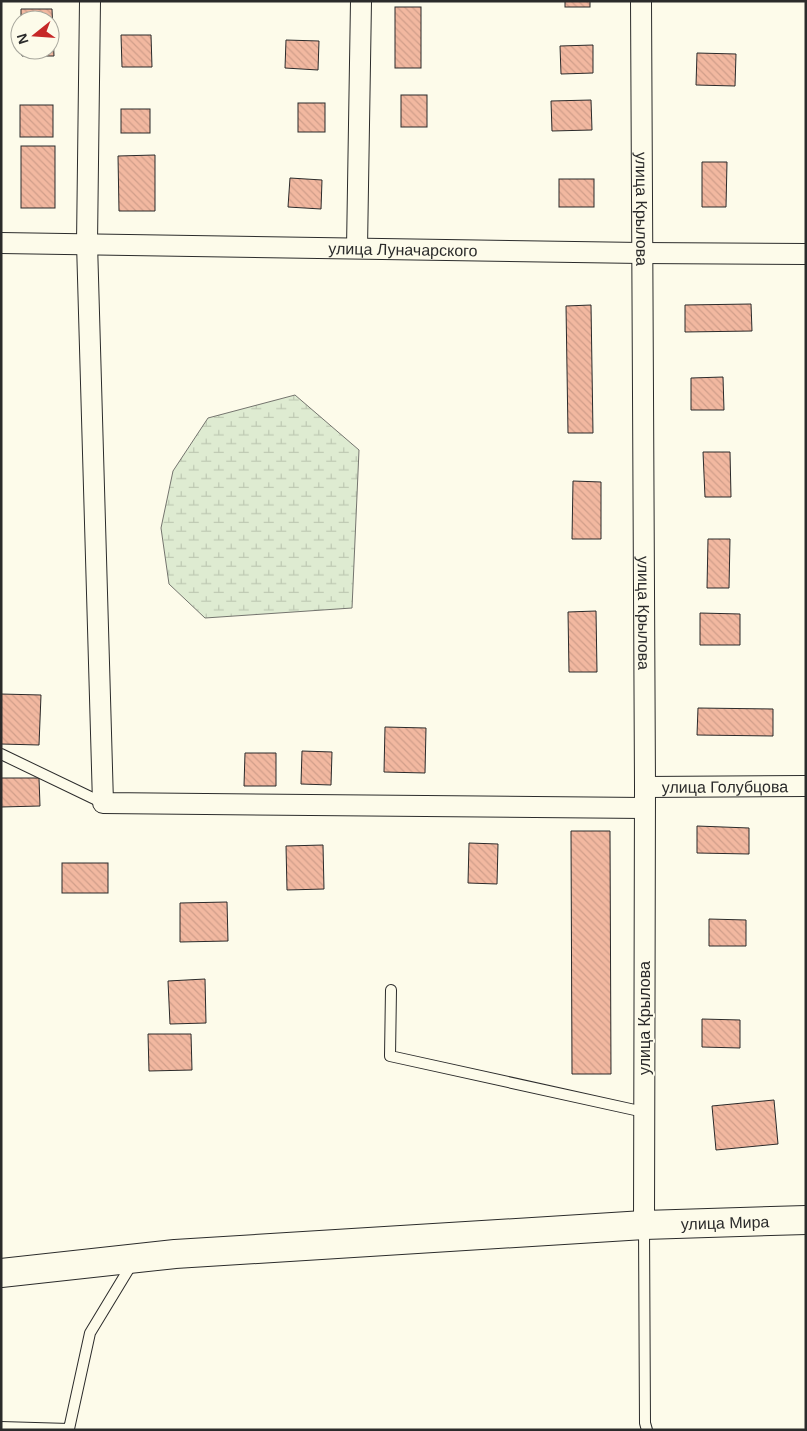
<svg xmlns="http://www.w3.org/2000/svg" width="807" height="1431" viewBox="0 0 807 1431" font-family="Arial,sans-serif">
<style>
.wetland{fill:url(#wetland-marsh);stroke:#74746e}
.building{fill:url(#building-back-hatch);stroke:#2b2b2b}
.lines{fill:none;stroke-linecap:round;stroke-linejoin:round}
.lane-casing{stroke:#2b2b2b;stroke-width:12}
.street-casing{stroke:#2b2b2b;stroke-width:22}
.secondary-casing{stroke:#2b2b2b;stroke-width:30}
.lane{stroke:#fdfbea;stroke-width:10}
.street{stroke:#fdfbea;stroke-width:20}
.secondary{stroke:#fdfbea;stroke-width:28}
.labels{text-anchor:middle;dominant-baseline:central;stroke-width:4;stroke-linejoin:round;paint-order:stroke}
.street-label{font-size:16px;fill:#2b2b2b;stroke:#fdfbea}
</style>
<defs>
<pattern id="wetland-marsh" width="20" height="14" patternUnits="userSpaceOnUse" patternTransform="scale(1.25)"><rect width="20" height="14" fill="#deebd1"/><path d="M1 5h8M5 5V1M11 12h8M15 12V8" fill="none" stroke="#bfcab4"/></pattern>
<pattern id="building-back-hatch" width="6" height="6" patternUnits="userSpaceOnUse" patternTransform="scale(1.25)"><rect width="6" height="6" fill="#f2b8a0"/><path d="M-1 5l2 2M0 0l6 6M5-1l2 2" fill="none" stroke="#d09e8a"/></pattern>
</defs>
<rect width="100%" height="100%" fill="#fdfbea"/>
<polygon class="wetland" points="295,395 359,450 352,608 205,618 169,584 161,528 173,471 208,418"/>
<g class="building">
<rect x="565" y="1" width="25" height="6"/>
<rect x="395" y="7" width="26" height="61"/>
<polygon points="21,9 52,9 54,56 22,56 22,50 50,50 50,20 21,20"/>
<polygon points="121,35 151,35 152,67 122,67"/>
<polygon points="286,40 319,41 318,70 285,68"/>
<polygon points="593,45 593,73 561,74 560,46"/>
<polygon points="697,53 736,54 735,86 696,85"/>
<rect x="401" y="95" width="26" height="32"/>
<polygon points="591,100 592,130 552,131 551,101"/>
<rect x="298" y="103" width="27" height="29"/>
<rect x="20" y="105" width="33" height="32"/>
<rect x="121" y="109" width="29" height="24"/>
<rect x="21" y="146" width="34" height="62"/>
<polygon points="155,155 155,211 119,211 118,156"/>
<polygon points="702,162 727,162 726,207 702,207"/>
<polygon points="290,178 322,180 321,209 288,207"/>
<rect x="559" y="179" width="35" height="28"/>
<polygon points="751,304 752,331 685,332 685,305"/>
<polygon points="591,305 593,433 568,433 566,306"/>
<polygon points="723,377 724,410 691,410 691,378"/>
<polygon points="703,452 730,452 731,497 705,497"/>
<polygon points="573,481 601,482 601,539 572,539"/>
<polygon points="708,539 730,539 729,588 707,588"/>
<polygon points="596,611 597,672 569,672 568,612"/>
<polygon points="700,613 740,614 740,645 700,645"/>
<polygon points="1,694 41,695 39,745 1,744"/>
<polygon points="698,708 773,709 773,736 697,735"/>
<polygon points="385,727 426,728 425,773 384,772"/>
<polygon points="302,751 332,752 331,785 301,784"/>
<polygon points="245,753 276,753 276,786 244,786"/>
<polygon points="1,778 39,778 40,806 1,807"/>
<polygon points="697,826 749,828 749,854 697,853"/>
<polygon points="571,831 610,831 611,1074 572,1074"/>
<polygon points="469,843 498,844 497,884 468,883"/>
<polygon points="323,845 324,889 287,890 286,846"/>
<rect x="62" y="863" width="46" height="30"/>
<polygon points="227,902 228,941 180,942 180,903"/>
<polygon points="709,919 746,920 746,946 709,946"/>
<polygon points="205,979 206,1023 170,1024 168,981"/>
<polygon points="702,1019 740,1020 740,1048 702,1047"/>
<polygon points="148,1034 191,1034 192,1070 149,1071"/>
<polygon points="774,1100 778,1144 716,1150 712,1106"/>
</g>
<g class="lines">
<g class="lane-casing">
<g id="lane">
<polyline points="1,754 103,803"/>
<polyline points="391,990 390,1056 644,1112"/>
<polyline points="644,1226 645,1423 647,1430"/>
<polyline points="1,1427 69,1429 90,1333 133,1262"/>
</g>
</g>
<g class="street-casing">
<g id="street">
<polyline points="90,1 87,243 103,803 644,808"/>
<path id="s1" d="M641 1 645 787 644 1225"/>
<path id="s2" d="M1 243 641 253 806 254"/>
<polyline points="357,248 361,1"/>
<path id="s3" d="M645 787 806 786"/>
</g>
</g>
<g class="secondary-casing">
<g id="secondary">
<path id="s4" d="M1 1273 175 1254 644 1225 806 1220"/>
</g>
</g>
<use href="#lane" class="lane"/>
<use href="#street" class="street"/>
<use href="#secondary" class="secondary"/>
</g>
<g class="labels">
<g class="street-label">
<text stroke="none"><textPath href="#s1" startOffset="208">улица Крылова</textPath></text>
<text stroke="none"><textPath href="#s2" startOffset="402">улица Луначарского</textPath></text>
<text stroke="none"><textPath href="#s1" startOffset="612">улица Крылова</textPath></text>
<text stroke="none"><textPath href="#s3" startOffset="80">улица Голубцова</textPath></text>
<text transform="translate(644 1018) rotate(-90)">улица Крылова</text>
<text stroke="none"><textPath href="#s4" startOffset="726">улица Мира</textPath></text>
</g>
</g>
<rect width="807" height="1431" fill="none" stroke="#2b2b2b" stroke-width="5"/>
<g transform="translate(35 35) rotate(253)"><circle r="24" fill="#fdfbea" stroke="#a9a89e"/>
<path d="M0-4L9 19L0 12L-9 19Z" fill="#c62828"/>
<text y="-8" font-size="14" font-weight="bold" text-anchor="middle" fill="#2b2b2b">N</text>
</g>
</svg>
